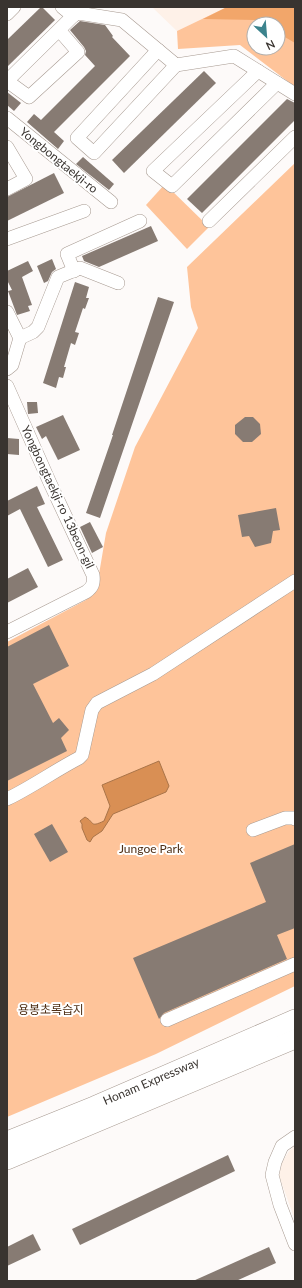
<svg xmlns="http://www.w3.org/2000/svg" width="302" height="1288" viewBox="0 0 302 1288" font-family="Lato,'Noto Sans KR',sans-serif">
<style>
.built{fill:#fef1e8}
.green{fill:#fec49a;fill-rule:evenodd}
.forest{fill:#f2a66a}
.water{fill:#d98f54;stroke:#a97449}
.building{fill:#877b73}
.lines{fill:none;stroke-linecap:round;stroke-linejoin:round}
.minor-casing{stroke:#a79a91;stroke-width:14}
.highway-casing{stroke:#a79a91;stroke-width:20}
.minor{stroke:#fff;stroke-width:13}
.highway{stroke:#fff;stroke-width:19}
.labels{text-anchor:middle;dominant-baseline:central;stroke-width:4;stroke-linejoin:round;paint-order:stroke}
.street-label{font-size:12px;fill:#393430;stroke:#fff}
.park-label{font-size:12px;fill:#4f3016;stroke:#fff}
</style>
<rect width="100%" height="100%" fill="#fdfaf9"/>
<g class="built">
<polygon points="152,7 227,7 177,31"/>
<polygon points="295,1146 295,1220 279,1176 281,1164 289,1151"/>
</g>
<g class="green">
<path d="M227 7H295V87L240 45 178 49 177 31ZM254 24H278V48H254Z"/>
<polygon points="295,163 295,986 156,1054 7,1117 7,642 86,600 98,580 106,533 135,447 198,328 191,307 187,267"/>
<polygon points="165,184 209,227 187,249 146,205"/>
</g>
<polygon class="forest" points="227,7 295,7 295,43 278,33 278,24 262,24 255,20 203,19"/>
<path class="water" d="M159 761 169 786 166 792 113 814 102 831 93 837 90 842 87 840 82 828V824L80 821 85 817C95 822 89 828 104 821L110 806 102 785Z"/>
<g class="building">
<polygon points="41,7 42,7 55,20 7,67 7,40"/>
<polygon points="80,21 105,25 113,36 112,37 130,56 54,132 64,141 58,149 27,122 34,114 41,120 95,66 85,55 86,51 84,47 70,30"/>
<polygon points="204,71 216,83 124,173 112,160"/>
<polygon points="7,92 21,103 14,111 7,105"/>
<polygon points="287,99 295,103 295,120 202,213 187,199"/>
<polygon points="83,157 114,184 109,190 76,164"/>
<polygon points="54,173 64,193 7,221 7,197"/>
<polygon points="151,226 158,241 99,267 84,261 82,256"/>
<polygon points="52,259 56,269 52,272 48,281 44,283 37,266"/>
<polygon points="28,261 33,271 22,277 32,305 28,306 30,311 17,315 8,291 12,290 7,280 7,271"/>
<polygon points="75,282 89,287 86,298 89,298 85,309 83,308 75,332 79,333 75,345 71,343 64,367 66,367 63,378 59,377 56,388 43,383"/>
<polygon points="158,297 174,302 100,518 86,513 113,435 112,435"/>
<polygon points="27,402 37,402 38,413 28,414"/>
<polygon points="63,415 80,450 58,460 46,436 42,439 36,427"/>
<polygon points="245,417 253,417 260,424 261,434 252,442 243,442 235,434 235,425"/>
<polygon points="7,438 19,439 19,455 7,454"/>
<polygon points="37,486 45,504 37,507 63,560 48,567 20,509 7,516 7,501"/>
<polygon points="276,508 280,530 273,531 271,543 255,547 249,536 242,537 238,515"/>
<polygon points="90,522 103,547 92,553 80,527"/>
<polygon points="28,568 38,587 7,603 7,579"/>
<polygon points="49,625 69,666 33,684 53,723 59,718 69,730 61,738 67,751 7,781 7,647"/>
<polygon points="52,824 68,852 50,862 34,834"/>
<polygon points="295,844 295,928 277,935 287,959 164,1013 159,1019 133,958 266,902 250,863"/>
<polygon points="228,1155 235,1171 80,1245 72,1229"/>
<polygon points="33,1234 41,1250 7,1266 7,1247"/>
<polygon points="269,1247 276,1263 236,1281 193,1281"/>
</g>
<g class="lines">
<g class="minor-casing">
<g id="minor">
<polyline points="62,7 73,16 78,13 122,20 176,65 234,56 295,94"/>
<polyline points="7,14 14,7"/>
<polyline points="59,30 78,52 29,97 7,81 73,16"/>
<polyline points="158,50 77,138 94,153 176,65"/>
<polyline points="258,71 153,171 172,186 277,83"/>
<polyline points="7,118 111,202"/>
<polyline points="7,147 26,179 7,189"/>
<polyline points="209,221 295,137"/>
<polyline points="7,239 84,211"/>
<polyline points="74,271 67,254 140,221"/>
<polyline points="7,312 20,338 12,365 7,369"/>
<polyline points="20,338 33,332 38,327 58,277 80,268 118,283"/>
<path d="M7 386 50 483 93 575C94 583 93 587 86 592L7 632"/>
<path d="M7 799C32 787 54 771 79 758L82 755 92 710 97 703 153 674 295 581"/>
<polyline points="253,830 285,818 294,818 295,819"/>
<polyline points="167,1020 295,964"/>
<polyline points="295,1137 282,1146 275,1162 272,1175 280,1205 295,1244"/>
</g>
</g>
<g class="highway-casing">
<g id="highway">
<polyline points="7,1141 94,1106 295,1019"/>
<polyline points="7,1160 295,1039"/>
</g>
</g>
<use href="#minor" class="minor"/>
<use href="#highway" class="highway"/>
</g>
<g class="labels">
<g class="street-label">
<text transform="translate(59 160) rotate(39)">Yongbongtaekji-ro</text>
<text transform="translate(58 497) rotate(65)">Yongbongtaekji-ro 13beon-gil</text>
<text transform="translate(151 1081) rotate(-23)">Honam Expressway</text>
</g>
<g class="park-label">
<text x="151" y="848">Jungoe Park</text>
<text x="51" y="1009">용봉초록습지</text>
</g>
</g>
<rect width="302" height="1288" fill="none" stroke="#393430" stroke-width="16"/>
<g transform="translate(266 36) rotate(154)"><circle r="19" fill="#ffffff" stroke="#b0aeac"/>
<path d="M0-3L7 15L0 10L-7 15Z" fill="#3c838d"/>
<text y="-6" font-size="11" font-weight="bold" text-anchor="middle" fill="#393430">N</text>
</g>
</svg>
